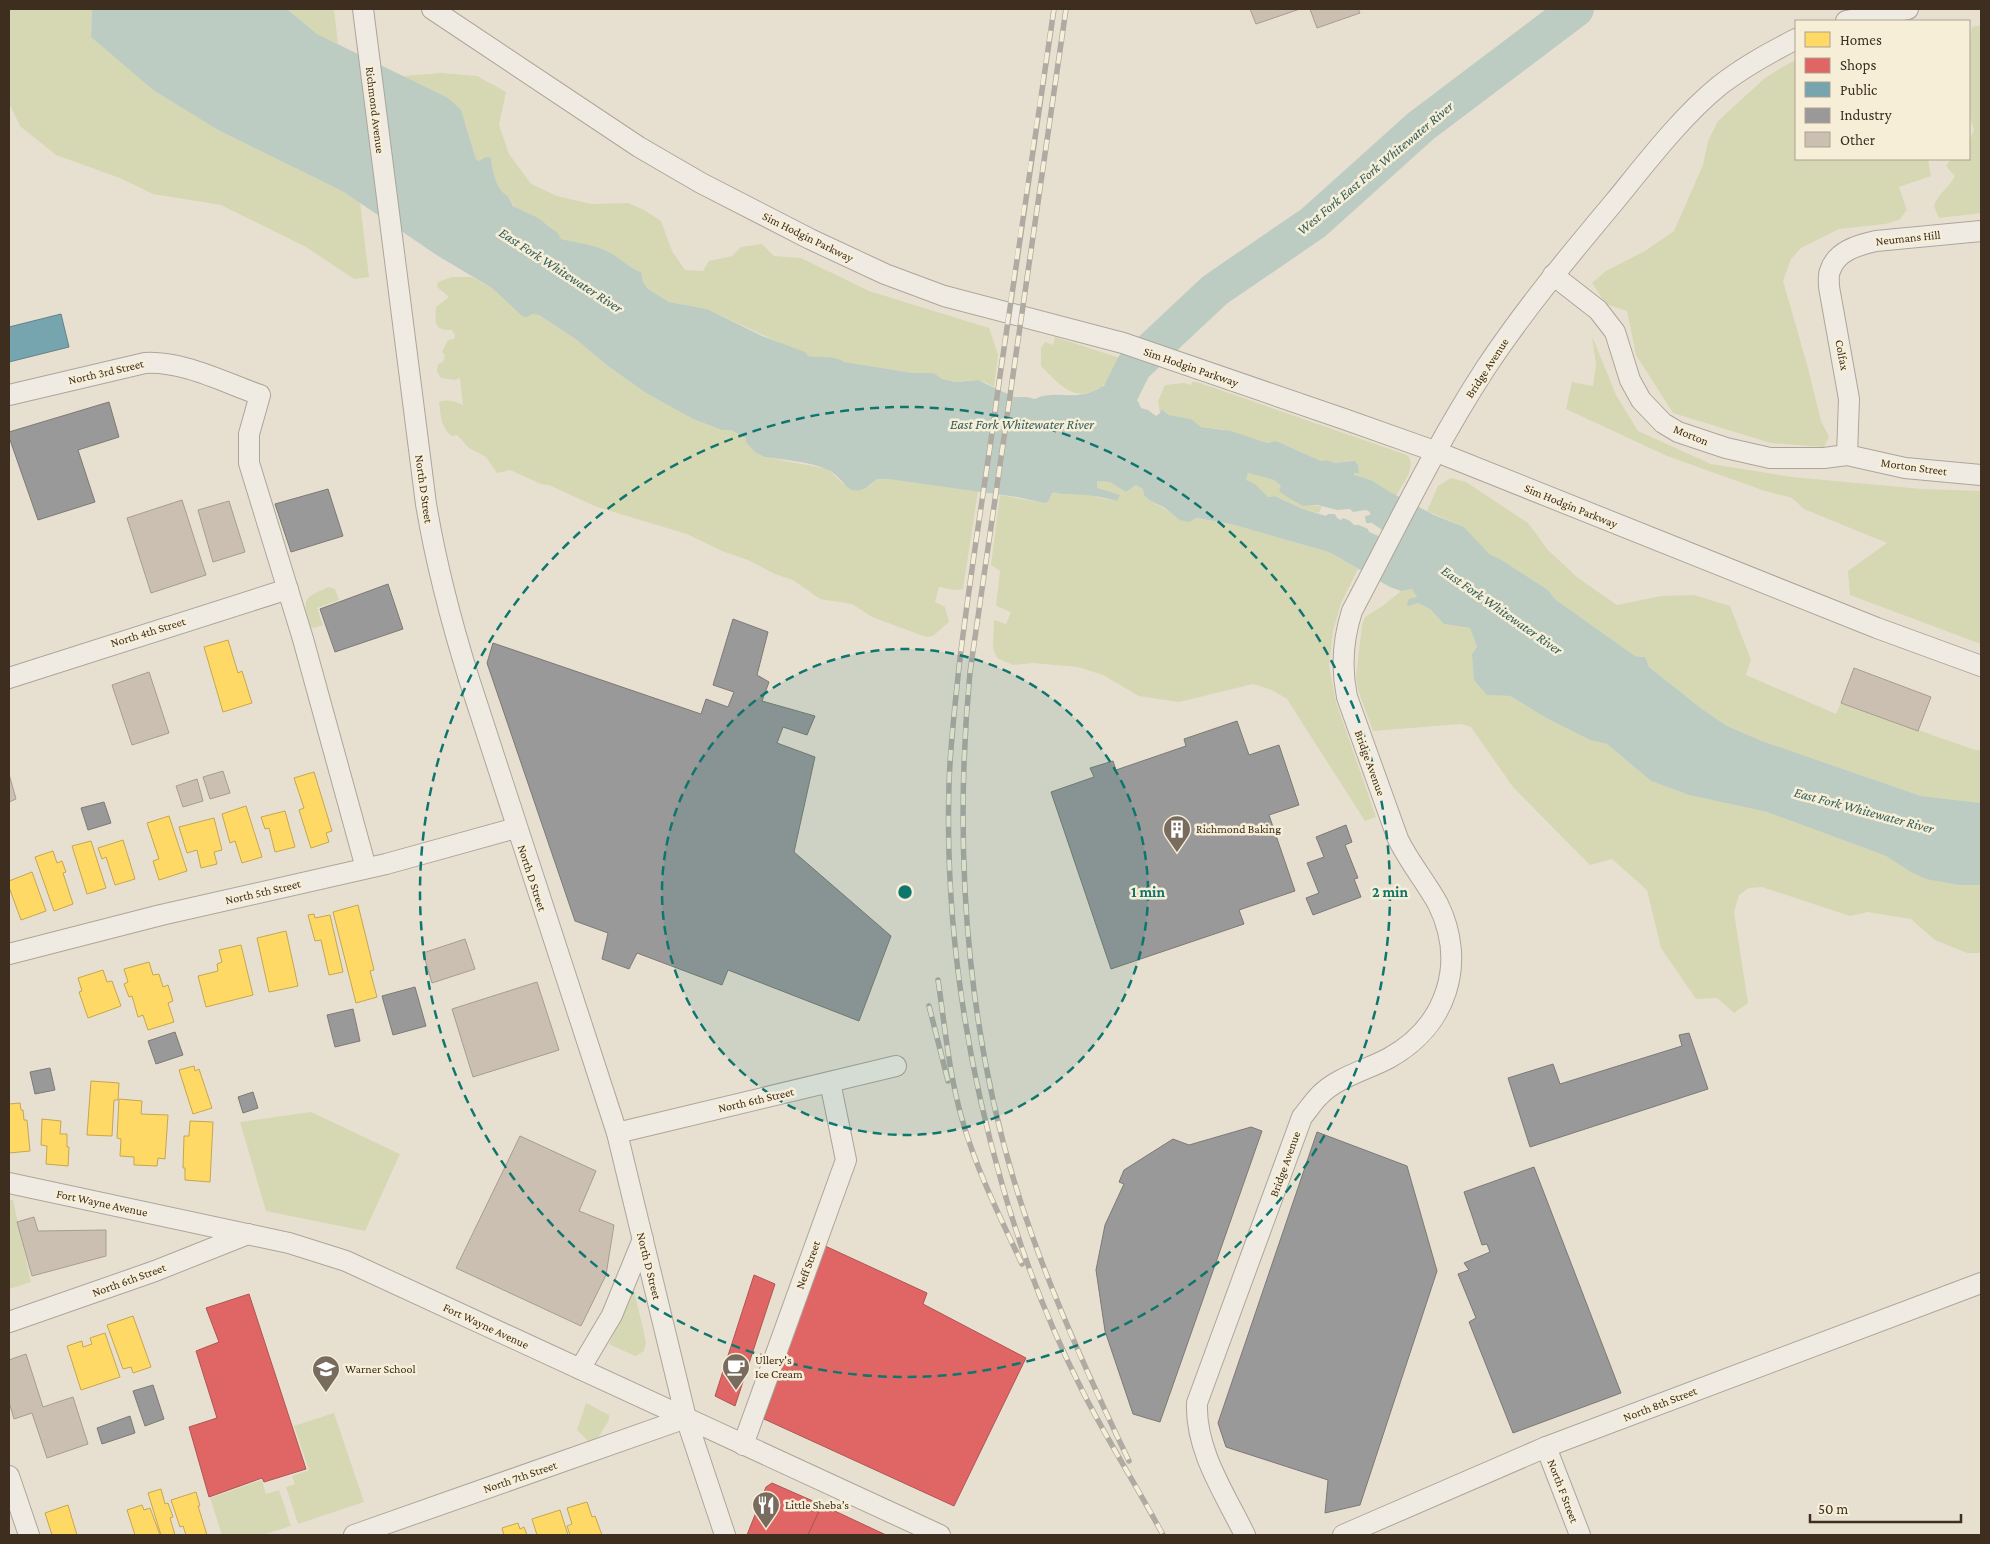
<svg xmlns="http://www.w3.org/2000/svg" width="1990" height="1544" viewBox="0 0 1990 1544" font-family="'Crimson Pro',serif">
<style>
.green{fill:#d6d7b3}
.water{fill:#bcccc2;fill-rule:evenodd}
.homes{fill:#ffd966;stroke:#c5a651}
.shops{fill:#e06666;stroke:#af5551}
.public{fill:#76a5af;stroke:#658184}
.industry{fill:#999;stroke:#7d7975}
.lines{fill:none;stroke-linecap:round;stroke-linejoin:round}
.river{stroke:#bcccc2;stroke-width:36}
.building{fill:#cbbfb2;stroke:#a89c90}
.minor-casing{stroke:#ada599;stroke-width:22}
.minor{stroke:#efebe3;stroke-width:20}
.rail-casing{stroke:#afaaa2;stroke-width:5.5}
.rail{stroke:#f7eed8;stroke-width:4;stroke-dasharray:11;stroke-linecap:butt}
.ring{fill:none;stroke:#0f766e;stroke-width:2.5;stroke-dasharray:9 6}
.labels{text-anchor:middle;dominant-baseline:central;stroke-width:5;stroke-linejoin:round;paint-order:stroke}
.street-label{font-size:12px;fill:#3d2e20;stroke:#f7eed8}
.poi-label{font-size:12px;fill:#3d2e20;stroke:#f7eed8;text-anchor:start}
.water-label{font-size:14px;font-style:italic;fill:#2f5d5a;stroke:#f7eed8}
.centre{fill:#0f766e;stroke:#f7eed8;stroke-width:2.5}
.ring-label{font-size:15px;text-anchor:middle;font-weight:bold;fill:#0f766e;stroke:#f7eed8;stroke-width:5;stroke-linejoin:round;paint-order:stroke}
</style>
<rect width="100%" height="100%" fill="#e7e0d1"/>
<g class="green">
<polygon points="9,9 92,9 91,37 153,90 218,130 344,192 360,202 369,277 354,279 306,247 221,205 153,194 120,178 56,155 20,126 9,103"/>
<polygon points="287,9 334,9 338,44 317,34"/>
<path d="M1981 25V213L1939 218 1934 206C1938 193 1949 188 1955 176L1946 166 1951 159H1969V142L1974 130 1969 114V43L1972 27Z"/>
<polygon points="1796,60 1796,159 1928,159 1931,176 1899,187 1907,210 1899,220 1885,224 1839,229 1801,248 1791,259 1783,281 1808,368 1821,421 1829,437 1824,447 1771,443 1673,413 1636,355 1627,311 1606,304 1592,283 1606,271 1645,251 1674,231 1703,165 1708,141 1718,121 1765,78 1784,66"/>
<path d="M441 73 477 76 506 92 499 125 509 154 531 184 557 196 591 204 628 203 644 210 661 221 672 251 685 270 703 271 709 261 732 256 741 247 762 244 774 256 801 258 869 291 989 328 998 355 994 387 985 382 973 380 956 382 942 379 934 373H913L844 362 834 359 808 356 707 309 669 302 648 289 643 282 641 272C630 268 623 261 614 255 597 245 579 243 561 239 550 219 528 218 514 206 512 204 510 199 508 196 496 190 492 171 491 158L479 161 476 159 465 123 404 76Z"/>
<path d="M452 277H472L492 288 522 316 532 314 539 315 577 340 608 366 646 393 693 419 722 430H731L747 438V442L755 452 764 457 828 469 843 484 870 486 877 479H888L978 491 963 589 954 590 939 587 935 602 945 607 949 622 933 636 926 637 872 617 852 604 820 599 793 580 775 574 748 560 722 551 687 534 597 507 549 485 541 484 510 470 497 473 486 457 469 448 457 435 452 436C440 427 441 415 439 402 450 399 454 401 463 405L460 378 454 380 441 378 437 372 438 364 443 362 445 355 442 352 448 340 454 339 455 336 452 330C434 331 435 323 436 307L449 297 437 287 438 282Z"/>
<polygon points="1592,336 1616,395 1638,431 1711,464 1792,477 1922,489 1981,491 1981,644 1850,595 1848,571 1887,543 1804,509 1792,498 1765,491 1667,456 1566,409 1572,382 1593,386 1596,365"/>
<path d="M1055 337 1126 360C1121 370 1114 376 1106 383 1077 406 1063 388 1041 366V348L1045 342 1053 345Z"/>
<path d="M1192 382H1197L1407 455C1418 466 1402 484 1396 496L1371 480 1353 475 1354 473H1359L1352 462 1335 463 1327 460 1321 461 1276 441 1267 443 1221 429 1201 427 1191 419 1169 415 1161 409 1160 413 1158 401 1165 385 1184 383 1191 385Z"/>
<polygon points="1248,473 1274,480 1281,486 1288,496 1303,506 1322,506 1319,513 1303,509 1276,496 1268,497 1246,480"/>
<polygon points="1451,478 1466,482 1528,523 1548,550 1578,578 1617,605 1661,596 1694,595 1730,606 1751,660 1746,675 1836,714 1841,703 1975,750 1981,750 1981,803 1921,796 1762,741 1727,726 1702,709 1649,667 1642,656 1635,656 1556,600 1548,590 1500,559 1489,555 1464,527 1427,511 1438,486"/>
<polygon points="1097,481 1110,482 1126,492 1136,485 1143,489 1144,495 1149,500 1175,515 1231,524 1329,552 1358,569 1341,603 1333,631 1329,666 1336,702 1376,817 1365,821 1287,699 1272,690 1253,684 1179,702 1139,696 1103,675 1078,667 1033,663 1013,665 997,658 993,648 994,620 1006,624 1011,612 996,606 1000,571 991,565 1000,495 1044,503 1048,502 1052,493 1076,493 1117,501 1113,494 1097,488"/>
<path d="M329 587 335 589 339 600 317 608 323 625 314 628 310 626C302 598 303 598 329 587Z"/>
<polygon points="1412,589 1416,593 1418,603 1430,609 1444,624 1470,628 1477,647 1487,695 1510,696 1550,720 1590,740 1607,744 1651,781 1689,795 1767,812 1886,856 1909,871 1981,885 1981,953 1967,953 1935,940 1911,919 1868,912 1850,916 1762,887 1749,888 1739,895 1734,912 1748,1003 1734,1013 1717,998 1696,999 1661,948 1647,890 1612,859 1590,865 1513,787 1471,727 1461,724 1373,731 1358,690 1356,677 1362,625 1365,617 1384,605 1401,591"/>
<polygon points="311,1112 400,1154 365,1231 266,1211 240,1122"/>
<polygon points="9,1200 13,1200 31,1282 9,1289"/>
<polygon points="634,1290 646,1342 644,1351 635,1356 609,1344"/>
<polygon points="586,1403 609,1415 609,1420 593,1446 577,1430"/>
<polygon points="334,1413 364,1502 298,1524 286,1487 295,1484 292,1476 309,1470 294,1426"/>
<polygon points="262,1480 266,1494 279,1490 291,1526 262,1535 222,1535 210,1498"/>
</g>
<path class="water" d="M92 9H287L317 34 448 98 461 110 476 159 479 161 486 157 491 158C492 170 496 190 508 196L513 206 538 218 558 233 561 239C579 243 598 245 614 255 623 261 630 268 641 272L643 282 648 289 669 302 707 309 762 336 805 352 808 356C819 358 834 355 844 362L913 373H934L942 379 956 382 978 380 1014 397H1027L1035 399C1057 388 1078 404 1102 386L1138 401 1141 408 1148 410 1156 416 1160 413 1161 409 1169 415 1191 419 1201 427 1231 431 1267 443 1276 441 1321 461 1327 460 1335 463 1355 461 1358 465 1359 473H1354V475L1371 480 1390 492 1434 515 1464 527 1489 554 1500 559 1548 590 1556 600 1635 656 1645 657 1649 667 1702 709 1727 726 1762 741 1921 796 1981 803V885H1960L1926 879 1909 871 1886 856 1767 812 1689 795 1651 781 1607 744 1590 740 1550 720 1510 696 1487 695 1474 680 1472 654 1477 647 1470 628 1444 624 1430 609 1418 603 1408 606 1407 603 1409 599 1417 597 1412 589 1401 591 1390 587 1329 552 1231 524 1196 518 1189 522 1180 520 1165 508 1149 500 1144 495 1143 489 1136 485 1126 492 1110 482 1097 481V488L1120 495 1117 501C1100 496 1082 494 1064 494 1060 494 1057 492 1052 493L1048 502 1044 503 1017 497 888 479H877C847 507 846 476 826 469 807 461 784 460 764 457L755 452 746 442V438L731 430H722L693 419 646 393 608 366 577 340 539 315 532 314 527 317 522 316 492 288 438 256 344 192 218 130 153 90 91 37ZM1248 473 1274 480 1281 486 1279 491 1284 495 1303 506 1318 505 1337 510 1350 509 1353 512 1366 510 1370 512V515L1365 516 1366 523H1372L1385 532 1381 537 1369 532 1368 529 1359 525H1354L1350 521 1343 518 1341 520 1337 518 1335 514H1328L1326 516 1303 509 1275 496 1268 497 1255 484 1246 480Z"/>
<g class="homes">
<polygon points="228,640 238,673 242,671 252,703 223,712 204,647"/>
<polygon points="314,772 332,831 326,833 329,842 311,848 299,810 304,808 294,778"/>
<polygon points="246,806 262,857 242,863 235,841 230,843 222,814"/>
<polygon points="285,811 295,847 275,852 269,828 265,829 261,817"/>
<polygon points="169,816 187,871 159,880 153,861 159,859 147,823"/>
<polygon points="214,818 222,850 214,852 217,864 201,868 197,850 187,853 179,827"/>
<polygon points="123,840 135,879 115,885 106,857 102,859 98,848"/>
<polygon points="91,841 106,888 87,894 72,846"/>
<polygon points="53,851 57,863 62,861 66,872 63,873 73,904 54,911 35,857"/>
<polygon points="32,872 46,911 21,920 9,887 9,881"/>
<polygon points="358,905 374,970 370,971 377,997 356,1003 333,912"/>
<polygon points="314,914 315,918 330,915 343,972 329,975 321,940 315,941 308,915"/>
<polygon points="286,931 298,986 269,992 257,938"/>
<polygon points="241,945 253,995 206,1007 198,976 218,971 217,964 222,962 219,950"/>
<polygon points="149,962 153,975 159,974 163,987 168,985 173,1001 168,1003 174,1022 148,1030 143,1015 138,1017 132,996 129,997 124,984 128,982 124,969"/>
<polygon points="103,970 107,982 112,981 121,1006 88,1018 79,992 82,991 78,978"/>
<polygon points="194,1066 195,1071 199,1069 212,1108 193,1114 179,1070"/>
<polygon points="91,1081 119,1083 118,1100 114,1100 112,1136 87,1135"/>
<polygon points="119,1099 142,1101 141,1114 168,1115 165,1159 158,1158 157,1166 134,1165 134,1157 120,1156 121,1139 117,1138"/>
<polygon points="20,1103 21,1110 23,1110 24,1120 27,1120 30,1151 9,1153 9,1104"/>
<polygon points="42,1119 61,1121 60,1134 67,1134 67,1147 69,1147 68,1166 46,1164 47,1146 41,1145"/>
<polygon points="190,1121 213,1122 210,1182 185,1180 185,1168 183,1168 184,1136 189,1136"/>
<polygon points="133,1316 151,1367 133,1373 131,1367 123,1369 107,1325"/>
<polygon points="105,1333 120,1377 81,1390 67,1346 82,1341 83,1347 92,1344 90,1338"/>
<polygon points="161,1489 165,1504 168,1503 173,1517 170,1518 175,1535 161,1535 148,1493"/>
<polygon points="196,1492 200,1506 198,1506 207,1535 186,1535 183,1526 180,1527 171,1500"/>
<polygon points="587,1502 592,1517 595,1516 602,1535 570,1535 567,1526 572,1524 567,1508"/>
<polygon points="68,1505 77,1535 52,1535 45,1513"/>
<polygon points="142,1505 144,1510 150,1508 160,1535 135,1535 127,1510"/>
<polygon points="560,1510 568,1535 537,1535 532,1519"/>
<polygon points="518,1523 520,1529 524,1527 527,1535 504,1535 502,1528"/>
</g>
<g class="shops">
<polygon points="823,1245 927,1293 923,1304 1026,1358 954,1506 764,1419"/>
<polygon points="754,1275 775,1284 735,1406 715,1396"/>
<polygon points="249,1294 306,1469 264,1482 262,1478 209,1497 189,1427 217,1418 196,1351 219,1342 206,1308"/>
<polygon points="772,1483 822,1505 808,1535 747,1535 766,1487"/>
<polygon points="822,1505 886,1535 808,1535"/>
</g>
<polygon class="public" points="61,314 69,347 9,362 9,327"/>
<g class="industry">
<polygon points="109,402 119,437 78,450 95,502 38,520 9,437 9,432"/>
<polygon points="328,489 343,536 291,552 275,504"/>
<polygon points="388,584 403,629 335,652 320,609"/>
<polygon points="733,619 768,632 757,675 769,682 762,701 815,716 807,735 783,727 777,743 815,757 794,852 891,936 859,1021 728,970 722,985 637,953 629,969 602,959 608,933 575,921 487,663 493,643 701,714 706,699 728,707 734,692 713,685"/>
<polygon points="1237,721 1249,755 1279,745 1299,805 1269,815 1295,891 1239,910 1244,924 1111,969 1051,792 1094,777 1090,768 1113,761 1116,770 1186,746 1184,739"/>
<polygon points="104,802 111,823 88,830 81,808"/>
<polygon points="1346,825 1352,842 1345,845 1358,878 1354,879 1361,897 1313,915 1306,898 1319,893 1307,863 1324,857 1316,837"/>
<polygon points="415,987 426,1026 393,1035 382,996"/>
<polygon points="353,1009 360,1041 335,1047 327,1015"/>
<polygon points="175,1032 183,1055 156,1064 148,1041"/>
<polygon points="1689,1033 1708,1089 1530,1147 1508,1078 1553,1064 1560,1084 1682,1046 1679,1035"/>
<polygon points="50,1068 55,1090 35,1094 30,1072"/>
<polygon points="253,1092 258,1108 243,1113 238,1097"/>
<polygon points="1251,1127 1262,1131 1160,1422 1133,1414 1105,1331 1096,1270 1105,1225 1124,1184 1119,1182 1124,1170 1173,1139 1189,1145"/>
<polygon points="1317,1132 1407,1166 1437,1271 1360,1505 1325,1513 1328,1480 1226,1447 1218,1423"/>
<polygon points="1534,1167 1621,1393 1513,1433 1469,1322 1476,1318 1458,1274 1469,1270 1464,1263 1490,1252 1487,1244 1482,1245 1464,1192"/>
<polygon points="153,1385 164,1419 145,1426 133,1391"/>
<polygon points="130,1416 135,1433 102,1444 97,1428"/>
</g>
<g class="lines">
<polyline class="river" points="1105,424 1134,366 1215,290 1313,223 1421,126 1576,9"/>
</g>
<g class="building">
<polygon points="1250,9 1300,9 1256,24"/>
<polygon points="1310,9 1358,9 1360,13 1317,28"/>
<polygon points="182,500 206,575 151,593 127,518"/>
<polygon points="229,501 245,552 213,562 198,510"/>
<polygon points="1854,668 1931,697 1918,731 1841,703"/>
<polygon points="149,672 169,733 132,745 112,685"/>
<polygon points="223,771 230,793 210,799 203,777"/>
<polygon points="9,774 16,799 9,802"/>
<polygon points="197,779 203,801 183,807 176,786"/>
<polygon points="465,939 475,969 432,983 423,953"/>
<polygon points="537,982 559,1050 473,1077 452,1009"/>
<polygon points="520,1136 596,1171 579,1211 614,1225 606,1275 581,1326 456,1268"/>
<polygon points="34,1217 38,1231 106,1230 106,1256 32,1276 17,1222"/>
<polygon points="26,1354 43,1407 73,1397 88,1444 47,1458 32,1413 14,1419 9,1402 9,1360"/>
</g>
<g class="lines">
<g class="minor-casing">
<g id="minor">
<path d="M363 9 426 504C436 564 451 621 469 679L617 1133 686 1418 725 1535"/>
<polyline points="432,9 639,147 701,183 810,239 885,274 944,296 1123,343 1344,419 1437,452 1877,628 1981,666"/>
<polyline points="1846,21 1908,9"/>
<polyline points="1553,275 1598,310 1615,332 1630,380 1641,400 1663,423 1678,432 1726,448 1770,458 1824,458 1847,455 1905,468 1981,475"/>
<path d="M9 395 145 363C184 361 223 382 260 395L249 434V463L303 639 366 868"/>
<path d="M1847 455 1849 399 1829 287C1829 282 1828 275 1830 271 1836 251 1858 245 1876 241L1981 231"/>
<polyline points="9,678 288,589"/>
<polyline points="9,954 161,915 386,864 516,828"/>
<polyline points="617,1133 896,1066"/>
<polyline points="9,1183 289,1243 346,1261 940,1535"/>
<polyline points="9,1322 155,1271 248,1234"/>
<polyline points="580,1369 612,1315 643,1239"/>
<polyline points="743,1445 846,1160 830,1082"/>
<polyline points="1546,1447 1580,1535"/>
<polyline points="9,1476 29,1535"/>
<polyline points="354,1535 686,1418"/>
<path d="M1245 1535C1225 1494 1195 1450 1197 1403L1302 1117C1308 1110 1313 1102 1319 1096 1337 1077 1367 1070 1389 1058 1447 1026 1467 963 1438 904 1426 882 1409 862 1398 839L1347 697C1341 668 1343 639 1352 611 1395 530 1435 446 1485 369 1524 310 1569 256 1615 201 1646 163 1681 117 1719 86 1743 67 1769 53 1796 39"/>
<polyline points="1343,1535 1546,1447 1981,1283"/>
</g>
</g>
<use href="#minor" class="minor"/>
<g class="rail-casing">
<g id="rail">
<path d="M1054 9C1032 152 1011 296 991 440 980 515 968 591 959 667 955 706 950 746 949 785 945 920 965 1055 1002 1184 1022 1255 1049 1325 1082 1390 1107 1440 1137 1486 1163 1535"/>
<path d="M1066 9 970 672C952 862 968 1059 1033 1238 1060 1314 1094 1388 1129 1461"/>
<path d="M938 980C945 1027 949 1074 962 1119 976 1169 1000 1217 1022 1264"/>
<polyline points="929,1006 948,1081"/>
</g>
</g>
<use href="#rail" class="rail"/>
</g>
<circle cx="905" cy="892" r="243" fill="#0f766e" fill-opacity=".12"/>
<g class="ring">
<circle cx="905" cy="892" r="243"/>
<circle cx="905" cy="892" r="485"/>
</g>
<defs>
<g id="building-pin" transform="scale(1.4375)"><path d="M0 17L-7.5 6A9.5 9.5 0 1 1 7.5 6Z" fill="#786c5e" stroke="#f7eed8"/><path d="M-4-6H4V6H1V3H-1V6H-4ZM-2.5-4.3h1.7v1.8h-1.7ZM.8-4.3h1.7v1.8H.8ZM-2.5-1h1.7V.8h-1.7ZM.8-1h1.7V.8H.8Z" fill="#fff"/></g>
<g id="cafe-pin" transform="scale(1.4375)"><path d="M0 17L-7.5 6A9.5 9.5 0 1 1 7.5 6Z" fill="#786c5e" stroke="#f7eed8"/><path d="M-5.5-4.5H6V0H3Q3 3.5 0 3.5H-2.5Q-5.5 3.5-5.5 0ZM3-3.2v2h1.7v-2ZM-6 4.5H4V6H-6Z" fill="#fff"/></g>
<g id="school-pin" transform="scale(1.4375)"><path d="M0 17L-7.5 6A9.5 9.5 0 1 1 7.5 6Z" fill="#786c5e" stroke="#f7eed8"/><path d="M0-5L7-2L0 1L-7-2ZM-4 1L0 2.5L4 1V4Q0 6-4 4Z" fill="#fff"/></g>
<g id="restaurant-pin" transform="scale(1.4375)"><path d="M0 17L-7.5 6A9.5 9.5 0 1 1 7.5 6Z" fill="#786c5e" stroke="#f7eed8"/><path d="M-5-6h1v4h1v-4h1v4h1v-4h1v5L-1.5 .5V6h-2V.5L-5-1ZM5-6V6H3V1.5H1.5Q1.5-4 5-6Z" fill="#fff"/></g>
</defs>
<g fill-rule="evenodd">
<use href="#building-pin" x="1177" y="829"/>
<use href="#cafe-pin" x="736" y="1367"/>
<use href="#school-pin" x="326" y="1369"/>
<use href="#restaurant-pin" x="766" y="1505"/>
</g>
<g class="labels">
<g class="street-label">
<text transform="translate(375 110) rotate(83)">Richmond Avenue</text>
<text transform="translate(808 237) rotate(26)">Sim Hodgin Parkway</text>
<text transform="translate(1908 238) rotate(-6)">Neumans Hill</text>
<text transform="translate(1842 355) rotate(79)">Colfax</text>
<text transform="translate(1191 367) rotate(19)">Sim Hodgin Parkway</text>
<text transform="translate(1487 368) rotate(-57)">Bridge Avenue</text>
<text transform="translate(106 372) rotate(-13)">North 3rd Street</text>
<text transform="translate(1691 435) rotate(22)">Morton</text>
<text transform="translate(1914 467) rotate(8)">Morton Street</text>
<text transform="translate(424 489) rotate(82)">North D Street</text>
<text transform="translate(1571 506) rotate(22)">Sim Hodgin Parkway</text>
<text transform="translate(148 632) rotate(-17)">North 4th Street</text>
<text transform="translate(1370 763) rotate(70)">Bridge Avenue</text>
<text transform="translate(532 878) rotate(72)">North D Street</text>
<text transform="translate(263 892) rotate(-13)">North 5th Street</text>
<text transform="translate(756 1100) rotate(-13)">North 6th Street</text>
<text transform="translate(1285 1164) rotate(-70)">Bridge Avenue</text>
<text transform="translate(102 1203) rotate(12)">Fort Wayne Avenue</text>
<text transform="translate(808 1265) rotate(-70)">Neff Street</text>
<text transform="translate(649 1266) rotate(76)">North D Street</text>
<text transform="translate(129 1280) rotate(-20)">North 6th Street</text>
<text transform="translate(486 1326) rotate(25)">Fort Wayne Avenue</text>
<text transform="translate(1660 1404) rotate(-21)">North 8th Street</text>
<text transform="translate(520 1477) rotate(-19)">North 7th Street</text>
<text transform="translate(1563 1491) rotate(69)">North F Street</text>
</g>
<g class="poi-label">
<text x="1196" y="829">Richmond Baking</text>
<text x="755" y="1360">Ullery's<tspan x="755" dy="14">Ice Cream</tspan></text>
<text x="345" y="1369">Warner School</text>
<text x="785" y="1505">Little Sheba’s</text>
</g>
<g class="water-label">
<text transform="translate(1375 168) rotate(-40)">West Fork East Fork Whitewater River</text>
<text transform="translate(561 270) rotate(33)">East Fork Whitewater River</text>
<text x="1022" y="424">East Fork Whitewater River</text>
<text transform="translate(1502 610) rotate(35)">East Fork Whitewater River</text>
<text transform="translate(1864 810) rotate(15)">East Fork Whitewater River</text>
</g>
</g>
<circle cx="905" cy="892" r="8" class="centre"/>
<g class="ring-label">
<text x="1148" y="897">1 min</text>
<text x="1390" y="897">2 min</text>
</g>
<rect width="1990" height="1544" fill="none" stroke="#3d2e20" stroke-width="20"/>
<rect x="1795" y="20" width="175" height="140" fill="#f7eed8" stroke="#ada18e"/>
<rect x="1805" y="32" width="25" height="15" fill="#ffd966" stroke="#ada18e"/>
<text x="1840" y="45" font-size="15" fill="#3d2e20">Homes</text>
<rect x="1805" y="58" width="25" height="15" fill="#e06666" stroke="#ada18e"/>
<text x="1840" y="70" font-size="15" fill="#3d2e20">Shops</text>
<rect x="1805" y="82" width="25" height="15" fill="#76a5af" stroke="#ada18e"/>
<text x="1840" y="95" font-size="15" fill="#3d2e20">Public</text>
<rect x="1805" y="108" width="25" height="15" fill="#999999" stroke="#ada18e"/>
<text x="1840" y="120" font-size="15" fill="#3d2e20">Industry</text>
<rect x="1805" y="132" width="25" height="15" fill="#cbbfb2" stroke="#ada18e"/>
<text x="1840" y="145" font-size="15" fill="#3d2e20">Other</text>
<path d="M1810 1514v8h151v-8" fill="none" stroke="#3d2e20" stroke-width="2.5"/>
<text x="1818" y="1514" font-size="15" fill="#3d2e20" stroke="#f7eed8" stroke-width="4" paint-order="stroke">50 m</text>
</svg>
